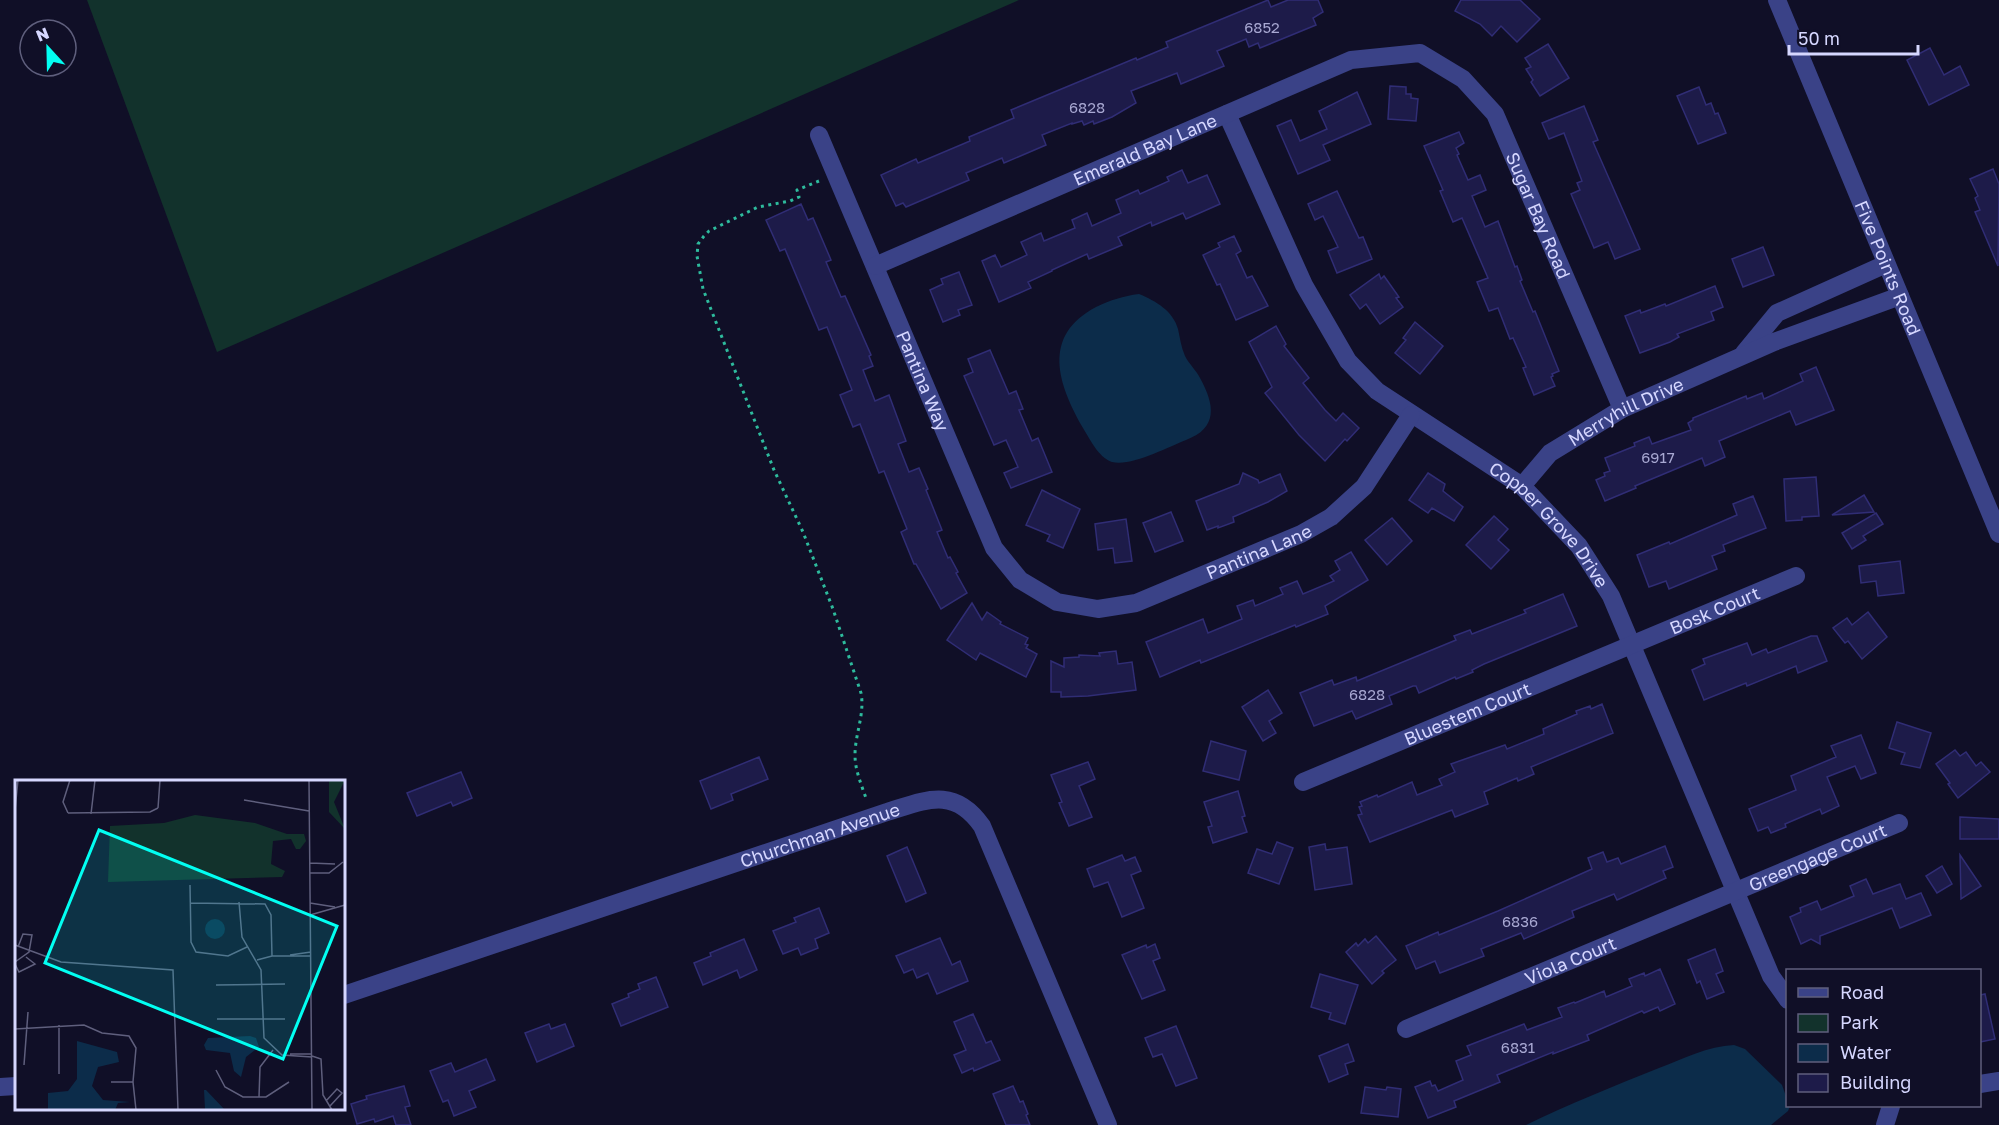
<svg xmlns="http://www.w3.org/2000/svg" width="1999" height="1125" viewBox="0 0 1999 1125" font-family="'Golos Text',sans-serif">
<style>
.green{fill:#12322c}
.water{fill:#0c2c4a}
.building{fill:#1d1b49;stroke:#302d75;stroke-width:1.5}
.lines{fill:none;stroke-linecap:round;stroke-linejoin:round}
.path{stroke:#2ebb9d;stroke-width:3;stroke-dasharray:3 4.5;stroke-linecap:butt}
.minor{stroke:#3a4287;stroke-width:18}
.labels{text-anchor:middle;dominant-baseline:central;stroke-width:4.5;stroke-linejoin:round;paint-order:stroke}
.number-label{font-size:15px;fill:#a8a8d2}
.street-label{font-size:18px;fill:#d6d7ff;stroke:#100f27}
.inset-road{fill:none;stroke:#5f5f7d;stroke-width:1.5}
.view{fill:#02fff2;fill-opacity:0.15;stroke:#02fff2;stroke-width:3}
.inset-edge{fill:none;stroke:#d6d7ff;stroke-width:3}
</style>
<rect width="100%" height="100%" fill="#100f27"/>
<polygon class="green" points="87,0 1019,0 217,352"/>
<g class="water">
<path d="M1139 294C1156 301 1173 311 1178 329 1180 338 1181 347 1185 356 1189 364 1196 370 1200 378 1215 405 1218 428 1186 440 1168 447 1131 467 1112 462 1098 457 1090 439 1083 428 1058 384 1041 336 1096 307 1111 300 1123 296 1139 294Z"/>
<path d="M1734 1045 1745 1049 1782 1085 1787 1099 1788 1106H1790L1788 1111 1771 1125H1526C1569 1104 1614 1086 1659 1068 1683 1059 1708 1046 1734 1045Z"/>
</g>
<g class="building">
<polygon points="1268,0 1271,7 1288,0 1318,0 1323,12 1313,18 1316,25 1260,48 1258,43 1249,47 1246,39 1217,51 1224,66 1181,84 1177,73 1131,91 1136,103 1112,117 1094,124 1093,121 1084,125 1082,121 1072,124 1072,123 1042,135 1046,145 1004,163 1002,158 966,173 969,180 906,207 903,203 896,206 881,175 916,159 918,163 970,141 969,137 1014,118 1011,110 1136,58 1137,60 1168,47 1166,42"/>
<polygon points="1461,0 1520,0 1540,19 1517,42 1501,26 1492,36 1480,24 1455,11"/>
<polygon points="1548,44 1569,78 1540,96 1531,82 1533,80 1526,69 1531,67 1525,58"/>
<polygon points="1930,48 1944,75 1960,66 1969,85 1929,105 1907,60"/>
<polygon points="1390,86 1406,87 1406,94 1411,94 1411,98 1418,99 1416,121 1388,119"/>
<polygon points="1699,87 1706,105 1711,103 1715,114 1718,113 1726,133 1698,144 1677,96"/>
<polygon points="1357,92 1371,124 1323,145 1330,160 1298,174 1277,126 1291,120 1300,141 1327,129 1319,111"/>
<polygon points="1584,106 1598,140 1593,142 1640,249 1615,259 1608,242 1594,248 1571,194 1580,190 1577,183 1582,181 1564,133 1549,139 1542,123"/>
<polygon points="1459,132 1464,143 1456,148 1459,154 1457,155 1468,180 1480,175 1486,190 1472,196 1485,227 1498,221 1515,267 1517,266 1522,280 1520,281 1533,312 1535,311 1559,371 1552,374 1553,376 1551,377 1555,386 1534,395 1523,368 1526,367 1513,338 1510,339 1498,308 1489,311 1477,282 1488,278 1462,218 1453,222 1440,191 1443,190 1424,146"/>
<polygon points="1993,169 1999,184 1998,266 1975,212 1980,210 1975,198 1978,196 1970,179"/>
<polygon points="1182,170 1188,183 1207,175 1220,204 1186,219 1183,213 1152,226 1151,222 1118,237 1122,245 1089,259 1087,254 1052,270 1052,271 1028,282 1031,288 999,302 982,261 995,255 1001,267 1027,255 1021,242 1041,233 1044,241 1075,228 1072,220 1087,213 1092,226 1121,213 1116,200 1138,190 1140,194 1169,181 1167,177"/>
<polygon points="1337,191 1359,238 1363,237 1372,259 1337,273 1328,251 1338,247 1323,216 1315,220 1308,204"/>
<polygon points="801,204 808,220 813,218 831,260 826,262 841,297 845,296 871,355 869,356 873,366 863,370 875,401 889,395 906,441 898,444 909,472 919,468 928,489 926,490 942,530 937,532 948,558 950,557 958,572 956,573 967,593 941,609 916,564 914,564 901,532 907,529 884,471 879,473 860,424 853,427 840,395 852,390 827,327 819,330 785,249 780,251 766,220"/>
<polygon points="1234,236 1241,251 1236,254 1247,278 1252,276 1268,306 1236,320 1220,284 1217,285 1203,255 1220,247 1218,243"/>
<polygon points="1763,247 1774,275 1743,287 1732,259"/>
<polygon points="959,272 972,305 958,310 960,315 943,322 930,290 943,284 941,279"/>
<polygon points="1379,274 1381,279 1384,276 1399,297 1396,298 1403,307 1380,324 1366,304 1360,309 1350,295"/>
<polygon points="1715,286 1723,307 1711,312 1714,320 1677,334 1679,337 1670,342 1640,353 1625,316 1640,310 1641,313 1665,304 1666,306"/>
<polygon points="1415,322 1443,346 1420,374 1395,353 1406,340 1403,338"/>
<polygon points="1276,326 1286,344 1284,346 1309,378 1303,383 1325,410 1336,421 1343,413 1359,428 1347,441 1345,439 1325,461 1299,435 1265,393 1272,387 1249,342"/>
<polygon points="990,350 1009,394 1016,391 1023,409 1019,410 1032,441 1038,438 1052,472 1011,488 1004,473 1018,467 1006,440 994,445 964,376 973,372 968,359"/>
<polygon points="1816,367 1834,410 1796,425 1790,411 1719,441 1725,457 1705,466 1702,458 1635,486 1636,488 1605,501 1596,480 1605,476 1604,473 1610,471 1605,458 1635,446 1634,443 1649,437 1652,444 1691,430 1688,423 1693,420 1693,418 1746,396 1747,399 1762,393 1764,399 1803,381 1800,374"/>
<polygon points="1243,473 1258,480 1259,483 1280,474 1287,491 1268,502 1233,517 1234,522 1218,528 1218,526 1207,530 1196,501 1239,484"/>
<polygon points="1428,473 1445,484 1443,491 1463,507 1454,521 1432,508 1428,513 1409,500"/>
<polygon points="1816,477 1819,516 1802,517 1802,520 1786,521 1784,479"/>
<polygon points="1042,490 1080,509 1063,548 1047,541 1050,535 1026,525"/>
<polygon points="1864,495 1874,512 1832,515"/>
<polygon points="1753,496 1766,528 1723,545 1725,551 1712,556 1717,569 1669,589 1666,581 1649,587 1637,555 1669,542 1670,544 1737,515 1733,504"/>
<polygon points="1171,512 1183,541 1155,552 1143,523"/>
<polygon points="1876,513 1883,524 1863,536 1866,540 1852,549 1842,533"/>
<polygon points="1494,516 1508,529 1498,540 1509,550 1491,569 1466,545"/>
<polygon points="1392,518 1412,541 1387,565 1365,540"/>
<polygon points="1126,519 1132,561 1115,563 1113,548 1098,550 1095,524"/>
<polygon points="1351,552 1368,580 1325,606 1328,614 1296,627 1295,625 1201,663 1200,660 1160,677 1146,642 1203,619 1208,633 1242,619 1237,606 1253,600 1255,606 1283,594 1280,588 1297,581 1303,594 1334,581 1330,576 1340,570 1335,561"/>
<polygon points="1900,561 1904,593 1878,596 1876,581 1861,583 1859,566"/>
<polygon points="1563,594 1577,626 1484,664 1472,670 1473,672 1456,679 1455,677 1419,693 1416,686 1413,686 1389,696 1392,704 1356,719 1352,711 1314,726 1300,693 1332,680 1334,685 1356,677 1357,681 1456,640 1454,636 1470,630 1472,634 1526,613 1524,610"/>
<polygon points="972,603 982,620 987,612 1001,622 1000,624 1028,638 1025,644 1028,645 1026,648 1037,654 1026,677 980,653 976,660 947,640"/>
<polygon points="1868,612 1887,637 1862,659 1848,641 1845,643 1833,628 1847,618 1852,625"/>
<polygon points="1811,636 1817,636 1827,661 1798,673 1796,666 1747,686 1746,683 1704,700 1692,670 1705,664 1703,659 1747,643 1752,655 1766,649 1768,653"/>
<polygon points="1116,651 1118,664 1132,662 1136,690 1088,696 1061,697 1061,692 1051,692 1051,661 1064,667 1064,658 1079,657 1079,655 1100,656 1099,653"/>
<polygon points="1268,690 1282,713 1269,721 1276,733 1263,741 1242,707"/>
<polygon points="1602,704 1613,733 1531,767 1534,774 1518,781 1517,778 1484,792 1488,804 1455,817 1452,810 1370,842 1358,815 1362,814 1359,807 1362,806 1360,802 1377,795 1378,797 1412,782 1417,795 1442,785 1439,779 1455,772 1451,764 1505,745 1507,749 1544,734 1543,729 1577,714 1576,711 1590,706 1591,709"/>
<polygon points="1897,722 1931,733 1920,768 1901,764 1905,753 1889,748"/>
<polygon points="1861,735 1876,773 1861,779 1855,766 1827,777 1839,806 1822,814 1820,809 1785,824 1786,827 1771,833 1768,827 1758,831 1749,809 1796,790 1791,776 1836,757 1831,746"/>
<polygon points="1211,741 1246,751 1239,780 1203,771"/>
<polygon points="1955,750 1960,756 1966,752 1976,766 1981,762 1990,772 1958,798 1948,784 1950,783 1936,764"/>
<polygon points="759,757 768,779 731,794 733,800 711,809 700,781"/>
<polygon points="1088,762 1095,779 1079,786 1092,817 1069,826 1059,803 1062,802 1051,775"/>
<polygon points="461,772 472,798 453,806 451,802 417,816 407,793"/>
<polygon points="1238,791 1245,816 1242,817 1247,832 1213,843 1208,827 1212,826 1204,802"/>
<polygon points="1960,817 1999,819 1999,839 1960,839"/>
<polygon points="1277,842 1293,848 1279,884 1248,873 1257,849 1272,854"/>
<polygon points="1325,844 1326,850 1347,847 1352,884 1315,890 1309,847"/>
<polygon points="1665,846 1673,867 1663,871 1666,878 1617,900 1614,894 1572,911 1574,917 1524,939 1521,933 1481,949 1484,956 1440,973 1435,961 1416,969 1406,946 1438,932 1439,935 1498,911 1592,869 1588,858 1603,852 1607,862 1618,858 1621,864"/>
<polygon points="907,847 926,893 906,902 887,856"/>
<polygon points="1122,855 1125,861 1135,857 1141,871 1131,875 1144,908 1122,917 1108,882 1094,887 1087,869"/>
<polygon points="1960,855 1981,886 1961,899"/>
<polygon points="1942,866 1952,884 1937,893 1926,876"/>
<polygon points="1866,879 1873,894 1900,884 1906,899 1921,893 1931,915 1900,928 1892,908 1820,936 1820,944 1811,939 1801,944 1790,917 1801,912 1800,908 1817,901 1821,910 1854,896 1850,886"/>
<polygon points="819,908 829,933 815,939 818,948 801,955 798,948 783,954 773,931 796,922 794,918"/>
<polygon points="1376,936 1396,960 1382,971 1384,973 1372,984 1346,952 1356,943 1358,946 1365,939 1368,943"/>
<polygon points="940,938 952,965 960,961 968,981 937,994 928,973 917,978 913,969 904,973 896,956"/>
<polygon points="744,939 757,970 740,978 737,970 703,985 694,963 711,956 710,953"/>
<polygon points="1155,944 1160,958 1153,961 1165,990 1142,999 1122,955 1146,945 1147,948"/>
<polygon points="1715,949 1723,971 1716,974 1724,992 1707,999 1700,981 1697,983 1688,960"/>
<polygon points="1660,969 1675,1004 1660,1011 1658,1007 1644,1013 1642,1011 1587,1035 1589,1040 1553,1054 1553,1052 1497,1075 1500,1082 1454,1101 1456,1107 1428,1118 1415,1087 1430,1081 1432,1086 1435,1085 1438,1091 1463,1080 1456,1061 1471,1055 1467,1046 1524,1024 1527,1030 1562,1017 1558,1008 1574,1002 1575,1003 1604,991 1606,997 1632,986 1629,979 1644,973 1645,976"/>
<polygon points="1320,974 1358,985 1345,1024 1329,1019 1331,1013 1311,1007"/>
<polygon points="656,977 668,1007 621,1026 612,1004 629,997 628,994 640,989 638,984"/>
<polygon points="1985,994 1995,1039 1980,1042 1980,995"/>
<polygon points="973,1014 986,1043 991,1041 1000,1060 974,1071 973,1068 962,1073 954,1055 966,1050 954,1022"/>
<polygon points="549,1024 551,1029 565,1024 574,1046 537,1062 525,1033"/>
<polygon points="1176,1026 1197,1078 1176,1086 1162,1054 1153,1057 1145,1038"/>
<polygon points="1348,1044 1354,1061 1345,1064 1348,1074 1329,1082 1319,1056"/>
<polygon points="486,1059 495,1080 469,1091 476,1107 454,1116 448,1100 443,1102 430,1071 451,1063 455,1072"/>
<polygon points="404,1086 410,1106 405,1107 411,1125 396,1125 393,1116 375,1122 374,1119 357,1124 351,1104 367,1099 366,1096"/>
<polygon points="1013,1086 1020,1102 1023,1101 1028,1114 1026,1115 1030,1125 1006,1125 993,1094"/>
<polygon points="1365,1087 1386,1090 1387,1087 1401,1089 1398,1117 1361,1113"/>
</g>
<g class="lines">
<path class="path" d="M819 181 797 190 799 197 790 201 758 207 709 231 704 236 698 244 697 256 703 289 774 470 803 532 833 609 861 693C865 714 855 734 855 755 855 771 862 786 867 801"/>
<g class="minor">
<path id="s1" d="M1777 0 1999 534"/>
<path id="s2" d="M1227 114 1304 285 1348 361 1377 391 1522 486 1579 546 1611 596 1771 976 1788 1000"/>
<path id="s3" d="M819 135 994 548 1020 580 1057 602 1098 609 1136 603 1301 534 1331 517 1364 487 1411 415"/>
<path id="s4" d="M875 266 1351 60 1420 53 1463 79 1495 114 1622 409"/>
<polyline points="1744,353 1777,313 1886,264"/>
<path id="s5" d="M1522 486 1550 453 1622 409 1774 342 1900 296"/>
<path id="s6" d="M1303 782 1796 576"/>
<path id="s7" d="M344 995 887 812C926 800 954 786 982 826L1108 1125"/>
<path id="s8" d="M1406 1029 1899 823"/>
<polyline points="1980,1084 1999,1081"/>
<polyline points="0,1087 16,1086"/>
<polyline points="1885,1125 1891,1106"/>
</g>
</g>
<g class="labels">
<g class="number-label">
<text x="1262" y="27">6852</text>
<text x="1087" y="107">6828</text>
<text x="1658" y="457">6917</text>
<text x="1367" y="694">6828</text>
<text x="1520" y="921">6836</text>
<text x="1518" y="1047">6831</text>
</g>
<g class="street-label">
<text stroke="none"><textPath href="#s4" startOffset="294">Emerald Bay Lane</textPath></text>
<text stroke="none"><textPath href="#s4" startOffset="796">Sugar Bay Road</textPath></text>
<text stroke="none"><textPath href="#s1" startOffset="290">Five Points Road</textPath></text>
<text stroke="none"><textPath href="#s3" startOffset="267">Pantina Way</textPath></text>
<text stroke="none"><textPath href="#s5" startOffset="130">Merryhill Drive</textPath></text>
<text stroke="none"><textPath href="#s2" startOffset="537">Copper Grove Drive</textPath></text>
<text stroke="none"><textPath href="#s3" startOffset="746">Pantina Lane</textPath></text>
<text stroke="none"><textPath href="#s6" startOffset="446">Bosk Court</textPath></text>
<text stroke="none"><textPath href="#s6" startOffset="178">Bluestem Court</textPath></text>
<text stroke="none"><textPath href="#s7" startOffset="502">Churchman Avenue</textPath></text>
<text stroke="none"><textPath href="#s8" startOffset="446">Greengage Court</textPath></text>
<text stroke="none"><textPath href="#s8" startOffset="178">Viola Court</textPath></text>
</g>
</g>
<g transform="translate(15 780)">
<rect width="330" height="330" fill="#100f27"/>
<path d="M314 0H330L319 22 330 49 314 32ZM180 35 240 43 272 54H289L291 61 285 69H281L276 59 258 61 256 84 270 91 267 97 93 102 95 46 149 43Z" fill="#12322c"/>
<path d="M190 149a10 10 0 1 1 20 0a10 10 0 1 1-20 0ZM235 256 241 258 244 267 231 277 226 297 219 291 215 273 191 270 189 265 193 258ZM62 261 102 272 104 282 83 287 77 306 88 320 115 322 103 323 100 330 33 329V313L53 311 62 299ZM189 310H191L210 330 190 329Z" fill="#0c2c4a"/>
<path class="inset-road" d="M294 0 297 330M229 20 294 31M143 28 145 0M0 30 3 0M53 33 135 32 143 28M53 33 48 22 55 0M76 34 80 0M295 83 320 84M295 93H314L328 82M175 105 176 162 181 172 213 176 232 167M224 122 227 157 246 190 249 258 267 275 297 277M175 123 250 124 256 135 257 176M295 123 320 127M295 135 330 125M0 165 46 182 158 190 163 330M275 175 296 172M242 180 257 176H296M0 182 14 172 17 155 8 154 3 167M0 184 4 192 20 184 11 177M201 205 270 204M202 239H270M44 245V294M0 249 69 245 87 253 114 256 121 268 118 302 121 330M275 274H297M297 276 306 279 308 315 317 330M9 285 13 232M201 290 210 307 228 317H251L274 302M96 302H118M244 317 245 287 258 270M311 321 322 309 327 313 315 326"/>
<path class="view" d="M84 50 322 146 268 279 30 183Z"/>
<rect width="330" height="330" class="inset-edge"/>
</g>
<rect x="1786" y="969" width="195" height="138" fill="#100f27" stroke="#5f5f7d" stroke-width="1.5"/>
<rect x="1798" y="988" width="30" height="9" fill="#3a4287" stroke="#5f5f7d" stroke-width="1.5"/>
<text x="1840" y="999" font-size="18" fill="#d6d7ff">Road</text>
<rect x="1798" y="1014" width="30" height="18" fill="#12322c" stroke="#5f5f7d" stroke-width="1.5"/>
<text x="1840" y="1029" font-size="18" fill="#d6d7ff">Park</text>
<rect x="1798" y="1044" width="30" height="18" fill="#0c2c4a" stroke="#5f5f7d" stroke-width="1.5"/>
<text x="1840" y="1059" font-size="18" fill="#d6d7ff">Water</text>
<rect x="1798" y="1074" width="30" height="18" fill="#1d1b49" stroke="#5f5f7d" stroke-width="1.5"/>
<text x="1840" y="1089" font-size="18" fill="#d6d7ff">Building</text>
<g transform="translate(48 48) rotate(338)"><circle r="28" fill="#100f27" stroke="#5f5f7d" stroke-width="1.5"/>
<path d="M0-4.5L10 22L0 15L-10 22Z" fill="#02fff2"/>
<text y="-9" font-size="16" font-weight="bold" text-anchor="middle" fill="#d6d7ff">N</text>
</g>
<path d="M1789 45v9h129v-9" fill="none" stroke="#d6d7ff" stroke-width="3"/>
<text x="1798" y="45" font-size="18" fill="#d6d7ff" stroke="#100f27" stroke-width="4.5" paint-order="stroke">50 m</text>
</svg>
